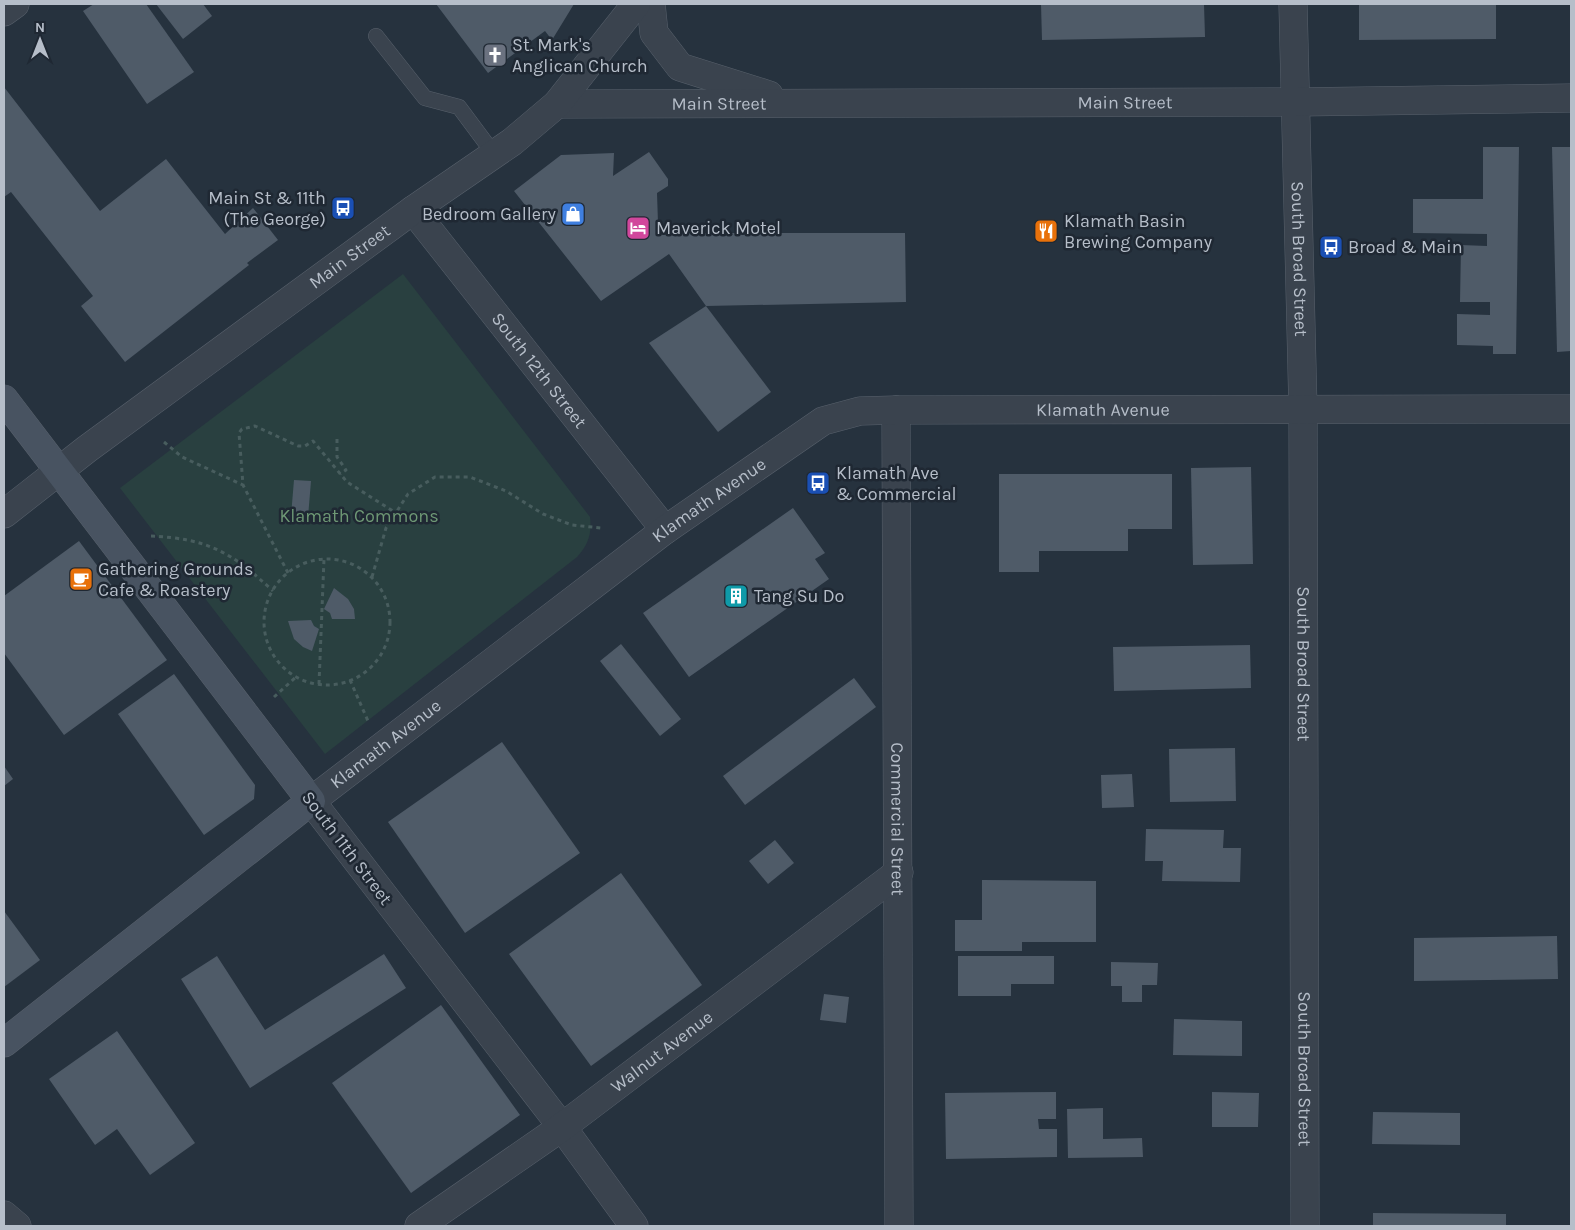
<svg xmlns="http://www.w3.org/2000/svg" width="1575" height="1230" viewBox="0 0 1575 1230" font-family="Karla,sans-serif">
<style>
.green{fill:#294040}
.building{fill:#4f5b68}
.lines{fill:none;stroke-linecap:round;stroke-linejoin:round}
.service-casing{stroke:#58616c;stroke-width:16}
.minor-casing{stroke:#58616c;stroke-width:29}
.tertiary-casing{stroke:#58616c;stroke-width:29}
.secondary-casing{stroke:#58616c;stroke-width:29}
.path{stroke:#485d5e;stroke-width:3;stroke-dasharray:4 4;stroke-linecap:butt}
.service{stroke:#3a434e;stroke-width:15}
.minor{stroke:#3a434e;stroke-width:28}
.tertiary{stroke:#3a434e;stroke-width:28}
.secondary{stroke:#485361;stroke-width:28}
.labels{text-anchor:middle;dominant-baseline:central;stroke-width:5;stroke-linejoin:round;paint-order:stroke}
.poi-label{font-size:18px;fill:#b6bec9;stroke:#1f2833;text-anchor:start}
.street-label{font-size:18px;fill:#b6bec9;stroke:#1f2833}
.park-label{font-size:18px;fill:#6e9875;stroke:#1f2833}
</style>
<rect width="100%" height="100%" fill="#26323e"/>
<path class="green" d="M403 274 590 517C592 534 588 545 577 557L325 754 120 488Z"/>
<g class="building">
<polygon points="94,4 146,4 194,72 147,104 83,11"/>
<polygon points="156,4 203,4 212,16 183,39"/>
<polygon points="436,4 574,4 552,40 545,31 488,73"/>
<polygon points="1041,4 1204,4 1205,37 1042,40"/>
<polygon points="1359,4 1496,4 1496,39 1359,40"/>
<polygon points="4,87 100,211 166,159 225,234 253,208 278,240 247,263 249,265 125,362 81,306 93,296 11,192 4,197"/>
<polygon points="1483,147 1519,147 1516,354 1493,354 1493,346 1457,345 1457,314 1490,315 1490,302 1460,302 1461,245 1487,246 1487,234 1413,233 1413,199 1483,199"/>
<polygon points="1552,147 1571,147 1571,351 1557,352"/>
<polygon points="649,152 668,179 668,186 657,193 658,223 667,233 905,233 906,302 706,306 669,254 601,301 514,191 561,155 614,153 613,176"/>
<polygon points="706,306 771,392 718,432 649,343"/>
<polygon points="1251,467 1253,564 1193,565 1191,468"/>
<polygon points="999,474 1172,474 1172,529 1128,529 1128,551 1039,551 1039,572 999,572"/>
<polygon points="294,480 311,481 308,517 291,516"/>
<polygon points="793,508 825,553 815,559 829,579 689,677 643,613"/>
<polygon points="79,541 167,660 64,735 4,653 4,596"/>
<polygon points="334,588 348,599 354,609 355,619 332,619 330,613 324,609"/>
<polygon points="311,620 314,626 319,629 312,651 303,647 294,639 288,621"/>
<polygon points="621,644 681,719 660,736 600,661"/>
<polygon points="1250,645 1251,688 1114,691 1113,647"/>
<polygon points="174,674 255,785 254,799 204,835 118,714"/>
<polygon points="854,678 876,707 745,805 723,776"/>
<polygon points="502,742 580,853 465,933 388,822"/>
<polygon points="1235,748 1236,801 1170,802 1169,749"/>
<polygon points="4,766 13,779 4,786"/>
<polygon points="1132,774 1134,807 1102,808 1101,775"/>
<polygon points="1146,829 1224,830 1223,848 1241,848 1240,882 1162,881 1163,861 1145,861"/>
<polygon points="775,840 794,863 768,884 749,861"/>
<polygon points="621,873 702,985 591,1066 509,954"/>
<polygon points="982,880 1096,881 1096,942 1022,942 1022,951 955,951 955,920 982,920"/>
<polygon points="4,911 40,960 4,987"/>
<polygon points="1557,936 1558,979 1414,981 1414,938"/>
<polygon points="384,954 406,988 250,1088 181,979 217,956 265,1030"/>
<polygon points="958,956 1054,956 1054,984 1011,984 1011,996 958,996"/>
<polygon points="1111,962 1158,963 1157,985 1142,985 1142,1002 1122,1002 1122,986 1111,986"/>
<polygon points="824,994 849,997 846,1023 820,1020"/>
<polygon points="441,1005 520,1115 411,1193 332,1083"/>
<polygon points="1174,1019 1242,1021 1242,1056 1173,1055"/>
<polygon points="117,1031 195,1143 150,1175 117,1129 95,1145 49,1079"/>
<polygon points="1056,1092 1056,1119 1038,1119 1039,1129 1057,1129 1057,1157 946,1159 945,1093"/>
<polygon points="1212,1092 1259,1093 1258,1127 1212,1127"/>
<polygon points="1103,1108 1103,1139 1142,1138 1143,1157 1068,1158 1067,1109"/>
<polygon points="1373,1112 1460,1113 1460,1145 1372,1144"/>
<polygon points="1373,1213 1506,1214 1506,1226 1373,1226"/>
</g>
<g class="lines">
<g class="service-casing">
<polyline id="service" points="376,36 425,98 459,107 494,154"/>
</g>
<g class="minor-casing">
<g id="minor">
<path id="s1" d="M1293 4 1303 409 1305 1226"/>
<polyline points="4,12 15,4"/>
<path id="s2" d="M896 410 899 1226"/>
<polyline points="311,801 562,1127 634,1226"/>
<polyline points="4,1215 17,1226"/>
<path id="s3" d="M419 1226 562 1127 899 872"/>
</g>
</g>
<g class="tertiary-casing">
<g id="tertiary">
<polyline points="651,4 654,33 680,67 769,95"/>
<path id="s4" d="M557 104 1296 102 1571 98"/>
<path id="s5" d="M413 210 665 530"/>
<path id="s6" d="M4 514 87 449 413 210 512 142 557 104 636 4"/>
<path id="s7" d="M311 801 665 530 823 421 860 411 896 410 1571 409"/>
</g>
</g>
<g class="secondary-casing">
<polyline id="secondary" points="4,399 311,801 4,1043"/>
</g>
<g class="path">
<polyline points="337,439 337,457 346,470 340,474"/>
<polyline points="164,442 182,457 243,485"/>
<path d="M151 536C209 539 231 552 273 591"/>
<circle cx="327" cy="622" r="63"/>
<polyline points="288,573 243,485 239,433 242,429 255,426 298,446 305,446 313,441 347,482 396,513"/>
<polyline points="372,577 386,528 408,494 435,477 470,477 506,491 543,514 572,525 601,528"/>
<polyline points="350,680 368,721"/>
<polyline points="319,684 324,559"/>
<polyline points="274,697 296,677"/>
</g>
<use href="#service" class="service"/>
<use href="#minor" class="minor"/>
<use href="#tertiary" class="tertiary"/>
<use href="#secondary" class="secondary"/>
</g>
<defs>
<g id="church-square" transform="scale(1.25)"><rect x="-9" y="-9" width="18" height="18" rx="4" fill="#6b7280" stroke="#1f2833"/><path d="M-1.2-6h2.4v3.5h3.3v2.4h-3.3V6h-2.4V-.1h-3.3v-2.4h3.3Z" fill="#fff"/></g>
<g id="bus-square" transform="scale(1.25)"><rect x="-9" y="-9" width="18" height="18" rx="4" fill="#1a4fb4" stroke="#1f2833"/><path d="M-5-6H5V4H4V6H2V4H-2V6H-4V4H-5ZM-3.5-4V0h7V-4ZM-3.5 1.2v1.5H-2V1.2ZM2 1.2v1.5H3.5V1.2Z" fill="#fff"/></g>
<g id="shop-square" transform="scale(1.25)"><rect x="-9" y="-9" width="18" height="18" rx="4" fill="#3f7fe0" stroke="#1f2833"/><path d="M-5-2.5h2.3a2.7 3.5 0 0 1 5.4 0H5L5.5 6h-11ZM-1.5-2.5h3a1.5 2.3 0 0 0-3 0Z" fill="#fff"/></g>
<g id="hotel-square" transform="scale(1.25)"><rect x="-9" y="-9" width="18" height="18" rx="4" fill="#d1479c" stroke="#1f2833"/><path d="M-6-4.5h1.5V1H6V5H4.5V3h-9V5H-6ZM-4 0a1.8 1.8 0 1 1 3.6 0ZM.5 0V-2.5h3Q6-2.5 6 0Z" fill="#fff"/></g>
<g id="restaurant-square" transform="scale(1.25)"><rect x="-9" y="-9" width="18" height="18" rx="4" fill="#e8710a" stroke="#1f2833"/><path d="M-5-6h1v4h1v-4h1v4h1v-4h1v5L-1.5 .5V6h-2V.5L-5-1ZM5-6V6H3V1.5H1.5Q1.5-4 5-6Z" fill="#fff"/></g>
<g id="cafe-square" transform="scale(1.25)"><rect x="-9" y="-9" width="18" height="18" rx="4" fill="#e8710a" stroke="#1f2833"/><path d="M-5.5-4.5H6V0H3Q3 3.5 0 3.5H-2.5Q-5.5 3.5-5.5 0ZM3-3.2v2h1.7v-2ZM-6 4.5H4V6H-6Z" fill="#fff"/></g>
<g id="building-square" transform="scale(1.25)"><rect x="-9" y="-9" width="18" height="18" rx="4" fill="#0f9aa8" stroke="#1f2833"/><path d="M-4-6H4V6H1V3H-1V6H-4ZM-2.5-4.3h1.7v1.8h-1.7ZM.8-4.3h1.7v1.8H.8ZM-2.5-1h1.7V.8h-1.7ZM.8-1h1.7V.8H.8Z" fill="#fff"/></g>
</defs>
<g fill-rule="evenodd">
<use href="#church-square" x="495" y="55"/>
<use href="#bus-square" x="343" y="208"/>
<use href="#shop-square" x="573" y="214"/>
<use href="#hotel-square" x="638" y="228"/>
<use href="#restaurant-square" x="1046" y="231"/>
<use href="#bus-square" x="1331" y="247"/>
<use href="#bus-square" x="818" y="483"/>
<use href="#cafe-square" x="81" y="579"/>
<use href="#building-square" x="736" y="596"/>
</g>
<g class="labels">
<g class="poi-label">
<text x="512" y="45">St. Mark's<tspan x="512" dy="21">Anglican Church</tspan></text>
<text x="326" y="198" text-anchor="end">Main St &amp; 11th<tspan x="326" dy="21">(The George)</tspan></text>
<text x="556" y="214" text-anchor="end">Bedroom Gallery</text>
<text x="1064" y="221">Klamath Basin<tspan x="1064" dy="21">Brewing Company</tspan></text>
<text x="656" y="228">Maverick Motel</text>
<text x="1348" y="247">Broad &amp; Main</text>
<text x="836" y="473">Klamath Ave<tspan x="836" dy="21">&amp; Commercial</tspan></text>
<text x="98" y="569">Gathering Grounds<tspan x="98" dy="21">Cafe &amp; Roastery</tspan></text>
<text x="754" y="596">Tang Su Do</text>
</g>
<g class="street-label">
<text stroke="none"><textPath href="#s4" startOffset="162">Main Street</textPath></text>
<text stroke="none"><textPath href="#s4" startOffset="568">Main Street</textPath></text>
<text stroke="none"><textPath href="#s6" startOffset="431">Main Street</textPath></text>
<text stroke="none"><textPath href="#s1" startOffset="255">South Broad Street</textPath></text>
<text stroke="none"><textPath href="#s5" startOffset="204">South 12th Street</textPath></text>
<text stroke="none"><textPath href="#s7" startOffset="919">Klamath Avenue</textPath></text>
<text stroke="none"><textPath href="#s7" startOffset="499">Klamath Avenue</textPath></text>
<text stroke="none"><textPath href="#s1" startOffset="660">South Broad Street</textPath></text>
<text stroke="none"><textPath href="#s7" startOffset="94">Klamath Avenue</textPath></text>
<text stroke="none"><textPath href="#s2" startOffset="409">Commercial Street</textPath></text>
<text transform="translate(347 848) rotate(53)">South 11th Street</text>
<text stroke="none"><textPath href="#s3" startOffset="299">Walnut Avenue</textPath></text>
<text stroke="none"><textPath href="#s1" startOffset="1065">South Broad Street</textPath></text>
</g>
<g class="park-label">
<text x="359" y="516">Klamath Commons</text>
</g>
</g>
<rect width="1575" height="1230" fill="none" stroke="#b6bec9" stroke-width="10"/>
<g transform="translate(40 40)" stroke="#1f2833" stroke-width="4" paint-order="stroke">
<path d="M0-4L9 19L0 12L-9 19Z" fill="#b6bec9"/>
<text y="-8" font-size="14" font-weight="bold" text-anchor="middle" fill="#b6bec9">N</text>
</g>
</svg>
